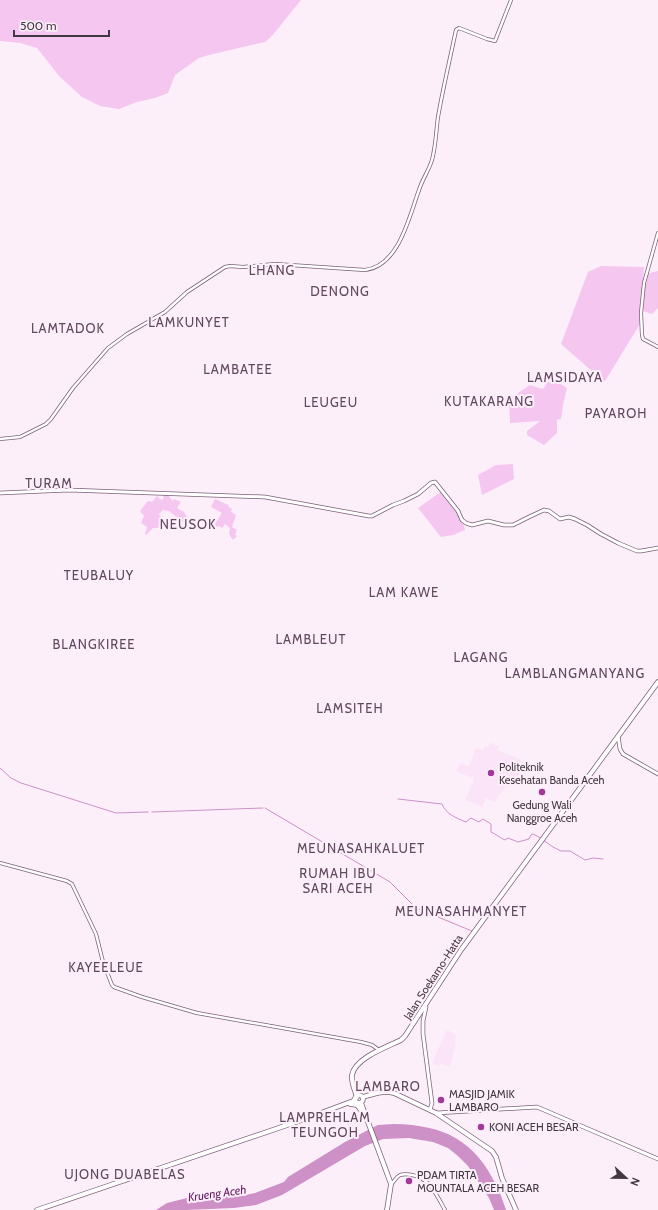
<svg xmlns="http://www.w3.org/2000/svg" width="658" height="1210" viewBox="0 0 658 1210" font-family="Cabin,sans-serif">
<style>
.built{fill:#fbe4f7}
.green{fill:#f5c6ef}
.water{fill:#cd90c7}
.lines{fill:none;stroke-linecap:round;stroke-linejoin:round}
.stream{stroke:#cd90c7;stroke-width:1}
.tertiary-casing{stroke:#7b6078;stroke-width:4}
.secondary-casing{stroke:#7b6078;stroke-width:4.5}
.trunk-casing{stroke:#7b6078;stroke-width:5.5}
.tertiary{stroke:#fff;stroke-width:2.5}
.secondary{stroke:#fff;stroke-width:3}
.trunk{stroke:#fff;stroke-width:4}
.poi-dot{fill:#a1399b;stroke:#fceffa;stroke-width:1.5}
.labels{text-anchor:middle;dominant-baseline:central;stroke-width:4;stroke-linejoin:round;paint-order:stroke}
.poi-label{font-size:11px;fill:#433741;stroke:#fceffa;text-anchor:start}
.street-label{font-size:11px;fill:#433741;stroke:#fceffa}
.water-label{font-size:12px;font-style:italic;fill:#651d61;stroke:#fceffa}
.quarter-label{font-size:13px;letter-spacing:1px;fill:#61485e;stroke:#fceffa}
</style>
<rect width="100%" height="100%" fill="#fceffa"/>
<g class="built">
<polygon points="490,742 499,747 497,750 512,756 524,762 517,780 508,787 506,786 501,794 499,794 495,802 486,798 482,807 465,800 474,780 473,779 475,775 473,775 472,778 456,771 461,763 469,766 476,748 483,750 485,746 488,747"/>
<polygon points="447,1030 455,1034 456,1038 455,1048 450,1067 440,1063 439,1066 432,1064 437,1051"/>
</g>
<g class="green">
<polygon points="0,0 301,0 272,36 265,42 209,55 199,58 175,75 168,93 155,98 137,102 119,109 100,106 82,97 60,77 37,48 20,43 0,41"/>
<polygon points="601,266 644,267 640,324 605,381 602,380 561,344 588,272"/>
<polygon points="658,271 658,308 652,314 643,311 646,274"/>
<polygon points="549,380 556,381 567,388 563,405 561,419 556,420 557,421 557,433 544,445 527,435 527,431 540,421 510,423 509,399 530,385 543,389"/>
<polygon points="513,464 514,479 482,495 478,475 496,465"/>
<polygon points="442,491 462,517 465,530 453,535 441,537 418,508"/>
<polygon points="164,494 168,495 173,501 174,499 181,502 177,508 184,512 187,517 183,522 169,511 163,510 159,514 161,517 158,528 153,528 146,535 145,534 147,527 141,523 144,516 140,511 148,501 152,502 157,496 160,499 163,500"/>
<polygon points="215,499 228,505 229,507 232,509 231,512 236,515 232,527 237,530 235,535 237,536 233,540 229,534 230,528 225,524 222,528 219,526 217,527 215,524 222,513 211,507"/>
</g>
<path class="water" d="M394 1124C444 1125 475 1140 497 1187 501 1194 503 1202 506 1210H494L489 1198 468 1166 458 1156 448 1148 433 1142 409 1138 383 1139 365 1146 282 1195 256 1205 234 1208 186 1210H156L167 1203 187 1198 241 1196 255 1193 284 1182 288 1177 345 1142 368 1130 378 1125Z"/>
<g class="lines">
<g class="stream">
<polyline points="0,768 11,778 21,783 116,813 148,812"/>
<path d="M398 799 442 804C446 814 456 818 466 822L471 818 479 822 483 819 491 824V832C496 834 500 838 505 840L508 838 518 842 529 839 531 835 533 834 541 838"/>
<polyline points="265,808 390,882 398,890"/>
<polyline points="152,812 263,808"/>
<polyline points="543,840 553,847 561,851 570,851 585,860 593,858 603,859"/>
<polyline points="398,890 416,908 472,931"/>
</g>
<g class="tertiary-casing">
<g id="tertiary">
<polyline points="658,233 644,283 641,313 642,335 643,339 658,347"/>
<path d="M0 439 20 437 46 424 51 419 73 388 108 348 127 334 165 312 187 292 225 267 230 266 243 267 275 264 365 270C399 266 409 217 419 190 422 180 429 170 432 160 436 145 436 131 438 117 443 88 450 59 456 30L459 28 487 39 495 41 511 0"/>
<polyline points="0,863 67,881 72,884 96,934 103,962 112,985 114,987 142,997 197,1013 361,1042 372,1045 379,1050"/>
<path d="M391 1184C394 1182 396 1177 400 1175 403 1174 408 1174 412 1175 430 1178 437 1196 445 1210"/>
</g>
</g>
<g class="secondary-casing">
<g id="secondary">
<polyline points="0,493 69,490 265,497 369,516 372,516 393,505 404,501 418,494 431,483 435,482 458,511 462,520 466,523 472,525 488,521 504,525 513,525 531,516 544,510 549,511 560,519 569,517 575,519 587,525 601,534 618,543 637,551 641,551 658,548"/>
<polyline points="618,736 620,749 623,754 658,774"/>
<polyline points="426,1007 423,1021 423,1034 432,1103 430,1110"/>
<polyline points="437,1113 537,1107 658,1159"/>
</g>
</g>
<g class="trunk-casing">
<g id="trunk">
<circle cx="359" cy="1099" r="4"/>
<path d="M357 1097C355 1090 351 1083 352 1075 355 1058 387 1047 401 1040L405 1036 461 950 658 682"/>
<path d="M363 1097C373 1094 383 1090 394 1093L436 1113 492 1151 496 1157 502 1178 516 1210"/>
<polyline points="361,1103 391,1184 387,1210"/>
<polyline points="350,1104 357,1105 361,1110"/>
<polyline points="37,1210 302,1120 353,1101 356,1098"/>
</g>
</g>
<use href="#tertiary" class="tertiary"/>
<use href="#secondary" class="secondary"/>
<use href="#trunk" class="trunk"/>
</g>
<g class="poi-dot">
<circle cx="491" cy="773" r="4"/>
<circle cx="542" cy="792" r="4"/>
<circle cx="441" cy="1100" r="4"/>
<circle cx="481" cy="1127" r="4"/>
<circle cx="409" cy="1181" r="4"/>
</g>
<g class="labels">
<g class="poi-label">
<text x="499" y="767">Politeknik<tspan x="499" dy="13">Kesehatan Banda Aceh</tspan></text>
<text x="542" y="805" text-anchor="middle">Gedung Wali<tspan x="542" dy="13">Nanggroe Aceh</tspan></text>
<text x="449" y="1094">MASJID JAMIK<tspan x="449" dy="13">LAMBARO</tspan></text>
<text x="489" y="1127">KONI ACEH BESAR</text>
<text x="417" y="1175">PDAM TIRTA<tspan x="417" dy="13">MOUNTALA ACEH BESAR</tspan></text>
</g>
<g class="street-label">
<text transform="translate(433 977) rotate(-57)">Jalan Soekarno-Hatta</text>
</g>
<g class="water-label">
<text transform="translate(217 1193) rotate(-8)">Krueng Aceh</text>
</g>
<g class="quarter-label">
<text x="272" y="270">LHANG</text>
<text x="340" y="291">DENONG</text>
<text x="189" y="322">LAMKUNYET</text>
<text x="68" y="328">LAMTADOK</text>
<text x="238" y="369">LAMBATEE</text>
<text x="565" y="377">LAMSIDAYA</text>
<text x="489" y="401">KUTAKARANG</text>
<text x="331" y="402">LEUGEU</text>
<text x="616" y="413">PAYAROH</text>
<text x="49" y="483">TURAM</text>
<text x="188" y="524">NEUSOK</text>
<text x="99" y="575">TEUBALUY</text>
<text x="404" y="592">LAM KAWE</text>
<text x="311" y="639">LAMBLEUT</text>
<text x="94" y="644">BLANGKIREE</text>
<text x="481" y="657">LAGANG</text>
<text x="575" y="673">LAMBLANGMANYANG</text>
<text x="350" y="708">LAMSITEH</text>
<text x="361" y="848">MEUNASAHKALUET</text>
<text x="338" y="873">RUMAH IBU<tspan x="338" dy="15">SARI ACEH</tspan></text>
<text x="461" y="911">MEUNASAHMANYET</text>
<text x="106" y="967">KAYEELEUE</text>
<text x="388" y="1086">LAMBARO</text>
<text x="325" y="1117">LAMPREHLAM<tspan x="325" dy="15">TEUNGOH</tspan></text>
<text x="125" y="1174">UJONG DUABELAS</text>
</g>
</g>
<g transform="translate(626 1178) rotate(112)" stroke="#fceffa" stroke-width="3" paint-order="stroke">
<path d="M0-3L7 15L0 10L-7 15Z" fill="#433741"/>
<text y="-6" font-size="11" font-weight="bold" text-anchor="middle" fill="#433741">N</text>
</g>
<path d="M14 30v6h95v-6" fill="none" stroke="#433741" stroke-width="2"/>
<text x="20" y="30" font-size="12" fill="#433741" stroke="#fceffa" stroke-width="3" paint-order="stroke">500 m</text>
</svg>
